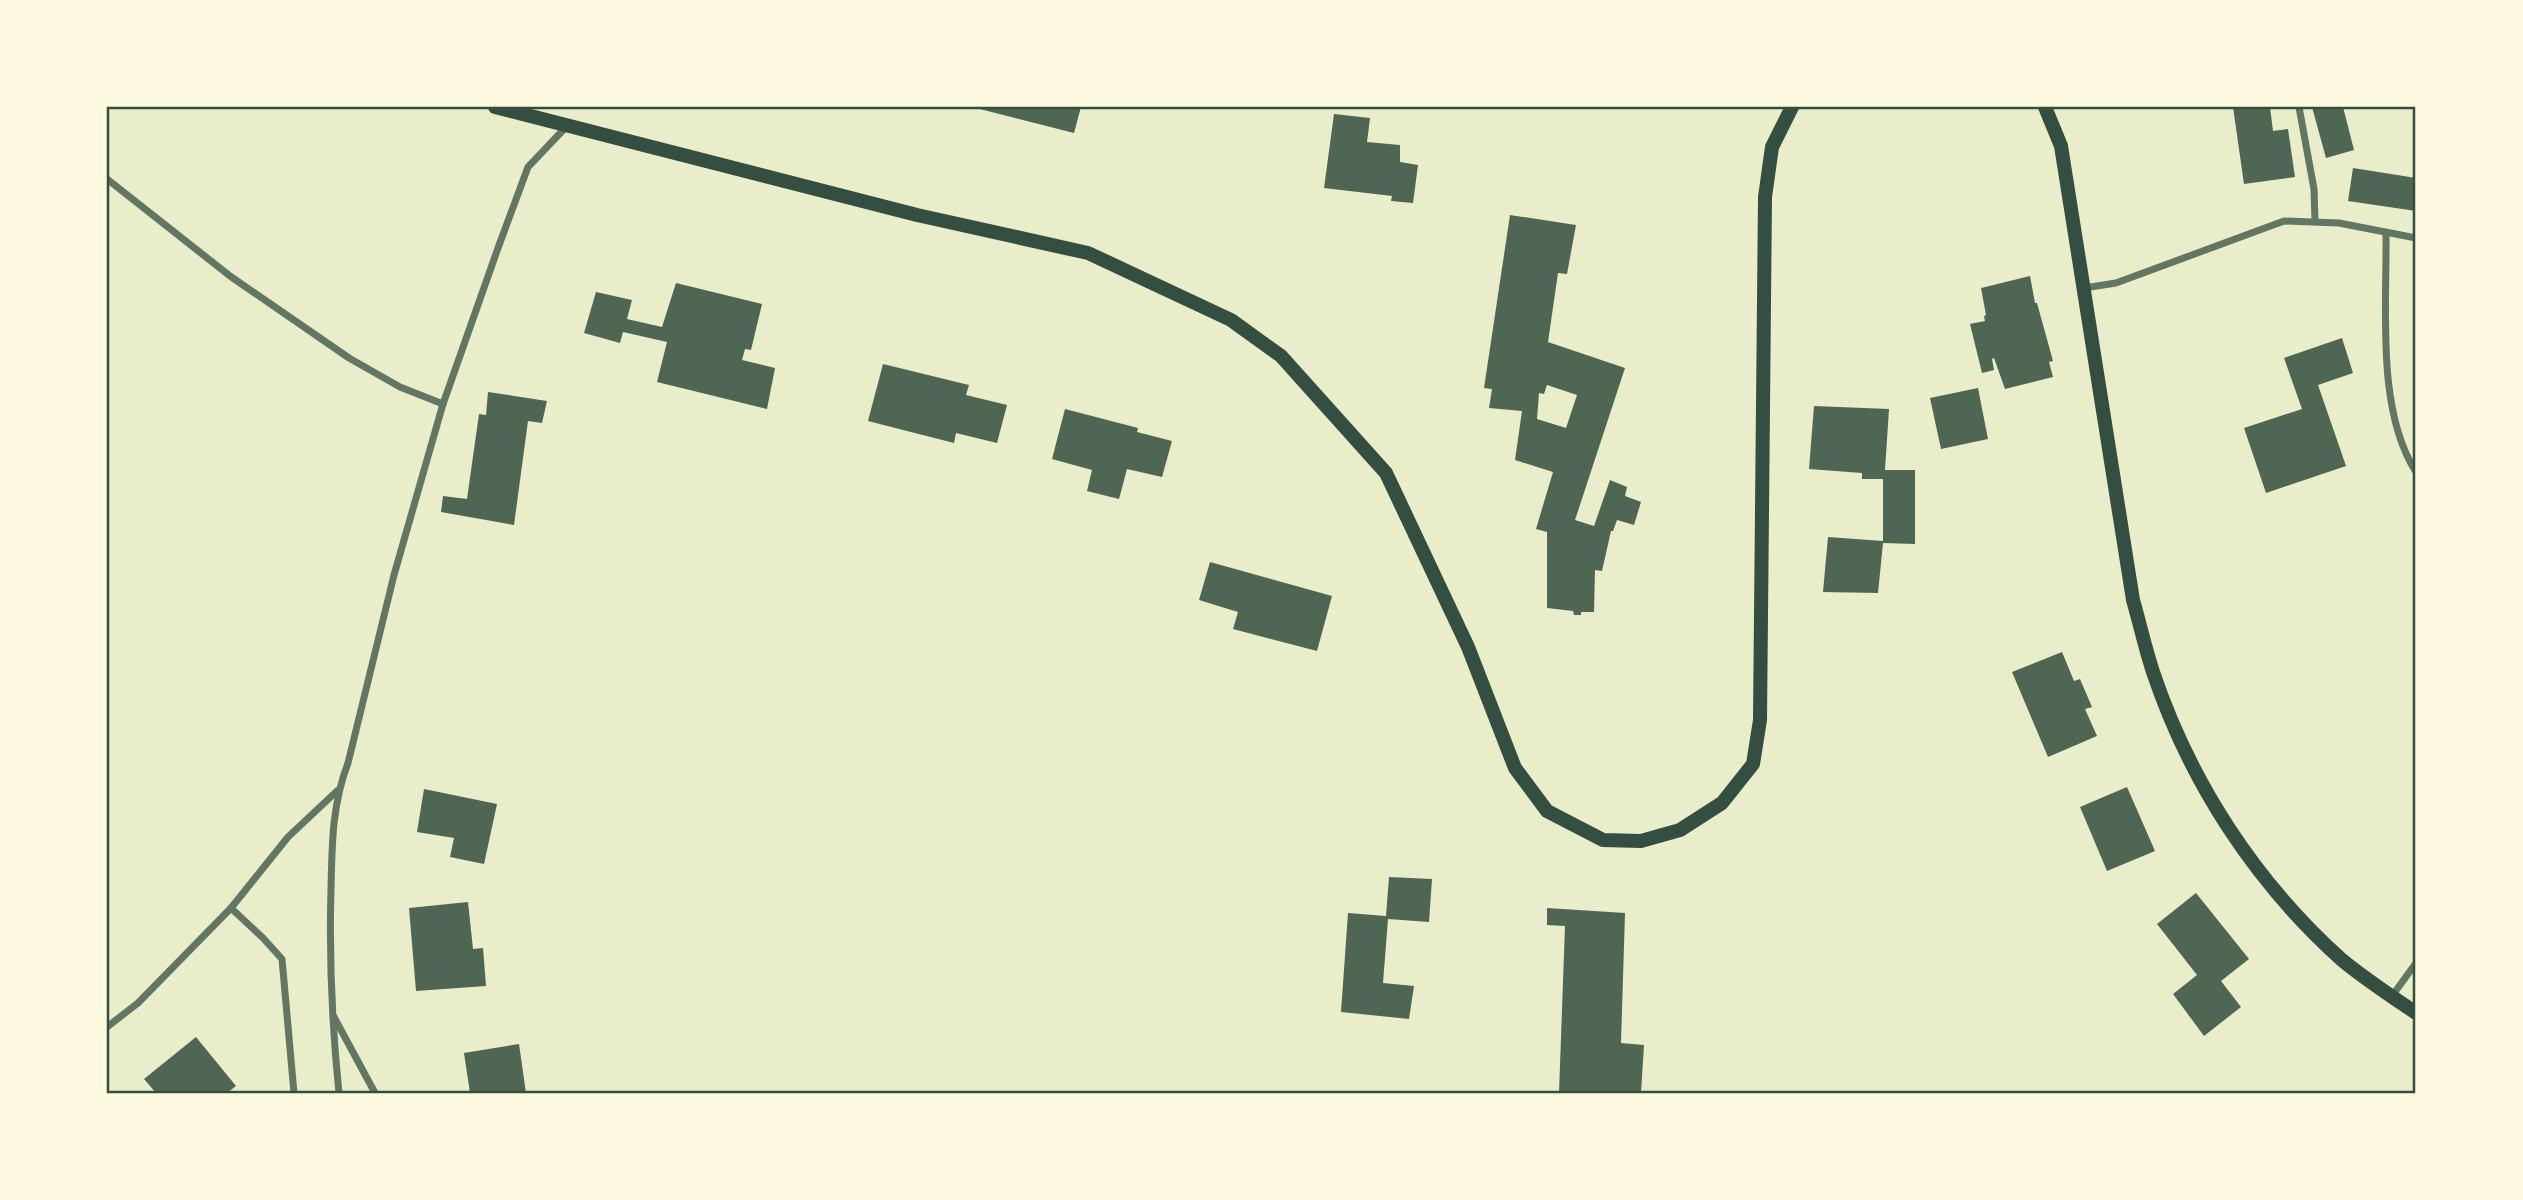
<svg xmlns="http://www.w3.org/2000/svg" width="2523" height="1200" viewBox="0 0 2523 1200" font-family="'Fira Sans',sans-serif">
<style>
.building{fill:#4f6655;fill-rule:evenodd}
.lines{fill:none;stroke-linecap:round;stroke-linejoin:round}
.minor{stroke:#617663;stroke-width:7}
.secondary{stroke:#344e41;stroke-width:14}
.neatline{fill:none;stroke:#344e41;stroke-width:2.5}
</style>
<rect width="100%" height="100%" fill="#e9edc9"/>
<g class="building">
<polygon points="972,107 1081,107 1074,133"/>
<polygon points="2233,107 2270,107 2273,131 2288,129 2295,177 2244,184"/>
<polygon points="2312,107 2343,107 2354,150 2326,158"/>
<polygon points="1334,114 1370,118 1367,142 1400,145 1400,162 1418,165 1413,203 1391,201 1392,196 1324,188"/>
<polygon points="2353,168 2416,178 2416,211 2348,201"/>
<path d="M1510 215 1576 225 1567 274 1558 273 1548 342 1625 368 1575 520 1594 526 1610 480 1627 487 1625 496 1641 502 1634 525 1617 520 1613 531H1611L1602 571 1595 570 1594 612H1581V615H1574L1573 611 1547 608V532L1536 529 1553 472 1515 460 1522 411 1489 408 1492 389 1484 388ZM1547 385 1577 395 1566 428 1537 419 1539 393 1544 394Z"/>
<polygon points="2030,276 2035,303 2037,303 2053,361 2049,362 2053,377 2005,389 1994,358 1992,359 1994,370 1982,373 1970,324 1985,321 1984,316 1986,315 1981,288"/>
<polygon points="676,283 762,304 751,350 745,349 742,360 775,368 767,409 657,382 667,342 623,332 620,343 584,333 596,292 632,300 627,319 662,327"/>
<polygon points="2342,338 2353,373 2318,385 2346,466 2266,493 2244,428 2302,409 2284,358"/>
<polygon points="883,364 969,385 966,395 1007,405 997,443 956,433 954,443 868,421"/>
<polygon points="1978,388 1988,439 1941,449 1930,398"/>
<polygon points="488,392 547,401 542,423 528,421 514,525 441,512 443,496 467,499 479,414 486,415"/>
<polygon points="1814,406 1889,409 1885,470 1915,470 1915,544 1883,543 1878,593 1823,592 1828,537 1883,541 1883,479 1862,479 1862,473 1809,469"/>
<polygon points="1065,409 1138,428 1137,432 1172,441 1162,477 1127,469 1119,499 1087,491 1092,470 1052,459"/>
<polygon points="1210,562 1332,596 1317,651 1233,629 1238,612 1199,600"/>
<polygon points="2062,652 2074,681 2080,679 2092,707 2085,709 2097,736 2048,757 2012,672"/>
<polygon points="2127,787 2155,851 2107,871 2080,807"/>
<polygon points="424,789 497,804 484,864 450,857 454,838 417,832"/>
<polygon points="1389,877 1432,879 1429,922 1388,919 1383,983 1414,986 1409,1019 1341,1012 1348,913 1386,916"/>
<polygon points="2196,893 2249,959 2221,981 2241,1007 2204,1036 2173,994 2197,975 2157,924"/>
<polygon points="468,902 473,949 483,948 486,986 416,991 409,908"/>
<polygon points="1547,908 1625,913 1621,1043 1644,1045 1641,1093 1559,1093 1565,926 1547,925"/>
<polygon points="196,1037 236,1086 227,1093 156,1093 144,1079"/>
<polygon points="519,1044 526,1093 470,1093 464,1053"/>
</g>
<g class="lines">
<g class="minor">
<polyline points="2299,107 2314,189 2315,221"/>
<polyline points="107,179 230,276 349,358 400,387 443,404"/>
<path d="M2386 234C2387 306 2376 410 2416 472"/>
<polyline points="2084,288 2116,283 2284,221 2339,223 2416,238"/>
<polyline points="231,908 263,938 282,959 294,1093"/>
<polyline points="2392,996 2416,963"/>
<polyline points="334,1017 375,1093"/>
<polyline points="107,1027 138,1003 231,908 288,837 337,791"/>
<path d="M339 1093C332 1025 329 958 331 889 332 844 332 805 348 763L394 575 443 404 498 248 528 167 567 126"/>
</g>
<g class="secondary">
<polyline points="495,107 917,215 1088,253 1231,320 1281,356 1386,473 1468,647 1515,768 1547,811 1603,840 1641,841 1680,830 1722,803 1753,764 1760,720 1765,197 1772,147 1792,107"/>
<path d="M2045 107 2061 146 2133 600C2140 624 2145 648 2153 672 2190 782 2255 882 2342 960 2365 979 2391 996 2416 1013"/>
</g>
</g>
<rect width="2523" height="1200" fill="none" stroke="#fefae0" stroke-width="217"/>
<rect x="108" y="108" width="2306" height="984" class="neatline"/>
</svg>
